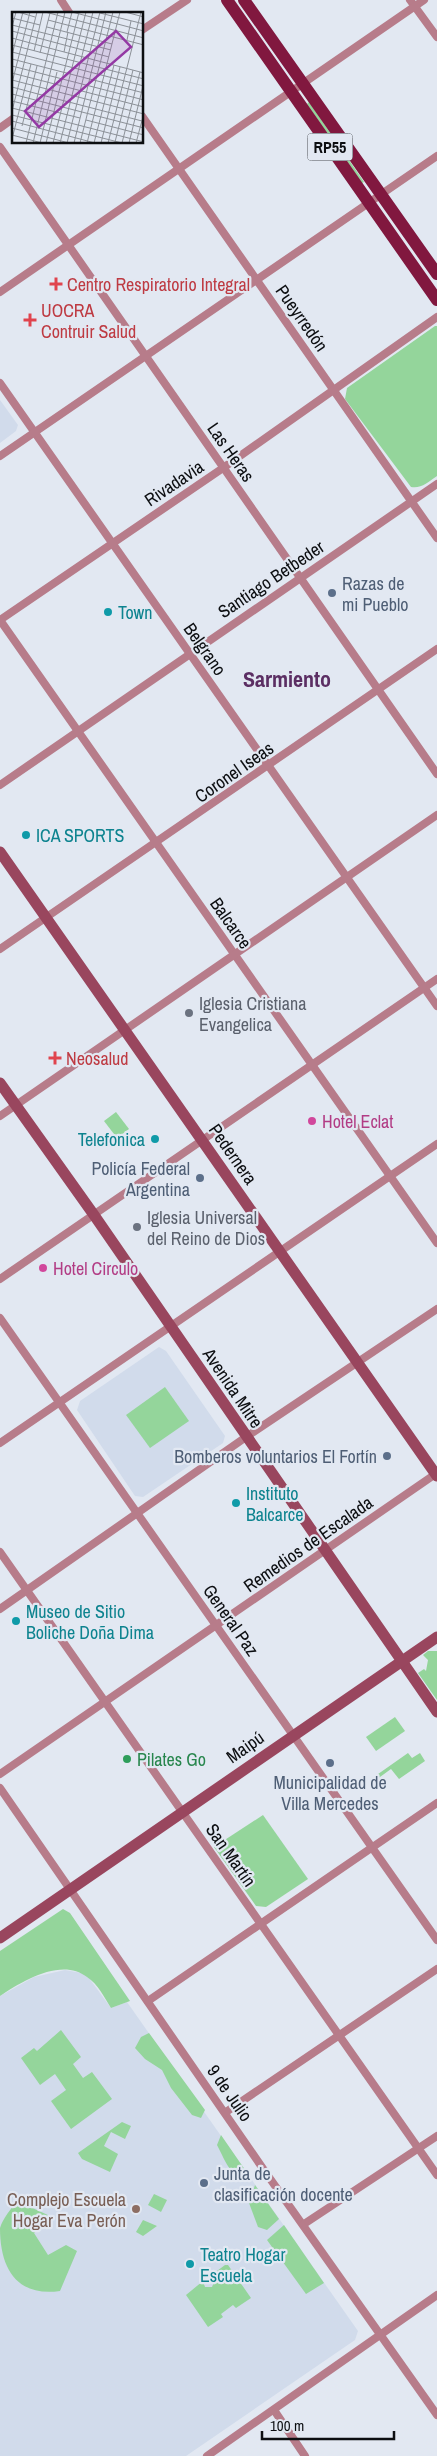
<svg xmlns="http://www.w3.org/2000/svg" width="437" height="2456" viewBox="0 0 437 2456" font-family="'Archivo Narrow',sans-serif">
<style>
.built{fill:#d1dbeb}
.green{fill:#94d59b}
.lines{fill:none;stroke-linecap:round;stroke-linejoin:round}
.street{stroke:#b77c8a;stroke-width:8}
.secondary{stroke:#99465e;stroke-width:11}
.primary{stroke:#81183f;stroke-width:12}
.health-dot{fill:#e0444e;stroke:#e2e8f2;stroke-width:2}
.service-dot{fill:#5c6f8a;stroke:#e2e8f2;stroke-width:2}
.culture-dot{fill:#0f9aa8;stroke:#e2e8f2;stroke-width:2}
.worship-dot{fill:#6b7280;stroke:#e2e8f2;stroke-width:2}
.hotel-dot{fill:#d1479c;stroke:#e2e8f2;stroke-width:2}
.leisure-dot{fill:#2e9e5b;stroke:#e2e8f2;stroke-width:2}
.education-dot{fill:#8d6e63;stroke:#e2e8f2;stroke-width:2}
.labels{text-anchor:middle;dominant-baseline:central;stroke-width:4.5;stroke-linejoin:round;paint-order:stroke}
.shield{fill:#e2e8f2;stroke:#4c4f54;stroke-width:1}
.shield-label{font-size:16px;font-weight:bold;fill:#0c0e11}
.health-label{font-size:18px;fill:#be3a42;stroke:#e2e8f2;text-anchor:start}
.street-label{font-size:18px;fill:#0c0e11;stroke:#e2e8f2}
.service-label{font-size:18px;fill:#4e5e75;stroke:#e2e8f2;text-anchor:start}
.culture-label{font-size:18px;fill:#0d838f;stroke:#e2e8f2;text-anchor:start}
.worship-label{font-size:18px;fill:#5b616d;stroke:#e2e8f2;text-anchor:start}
.hotel-label{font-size:18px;fill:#b23c85;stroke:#e2e8f2;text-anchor:start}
.leisure-label{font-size:18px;fill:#27864d;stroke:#e2e8f2;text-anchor:start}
.education-label{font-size:18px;fill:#785e54;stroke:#e2e8f2;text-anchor:end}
.district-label{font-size:22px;font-weight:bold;fill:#5b2e63;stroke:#e2e8f2}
.inset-road{fill:none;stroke:#8c9198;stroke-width:1}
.view{fill:#9439a4;fill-opacity:0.15;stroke:#9439a4;stroke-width:2.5}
.inset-edge{fill:none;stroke:#0c0e11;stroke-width:2.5}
</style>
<rect width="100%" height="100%" fill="#e2e8f2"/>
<g class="built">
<polygon points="0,400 18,425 16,431 0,443"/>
<polygon points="159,1347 166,1351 225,1436 223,1443 143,1497 135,1496 77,1410 80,1401"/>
<polygon points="65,1970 82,1973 89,1978 111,2008 127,2002 358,2331 355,2340 186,2456 0,2456 0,1996 34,1977"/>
</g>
<g class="green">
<polygon points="309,102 364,182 362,183 307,104"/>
<path d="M435 326H437V476C428 482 421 489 411 487L345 399 347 388Z"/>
<polygon points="116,1112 129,1129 117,1138 104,1121"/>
<polygon points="165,1387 189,1421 150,1448 126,1415"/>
<polygon points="428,1651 437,1651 437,1700 418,1673 424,1669 426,1671 428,1660 423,1655"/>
<polygon points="395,1717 405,1731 376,1751 366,1737"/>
<polygon points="408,1753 412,1758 420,1753 425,1761 399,1779 391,1769 373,1782 371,1779"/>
<polygon points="263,1815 308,1879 266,1907 256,1906 214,1847"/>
<path d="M63 1909 70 1913 130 2001 111 2008C104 1997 98 1984 87 1977 62 1957 22 1981 0 1996V1951Z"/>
<polygon points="61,2030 81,2057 73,2064 83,2078 92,2072 112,2099 71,2129 51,2101 66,2090 55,2074 40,2085 21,2058 34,2048 37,2051"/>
<polygon points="149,2033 205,2110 201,2118 192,2115 171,2088 162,2070 145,2059 135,2048 141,2037"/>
<polygon points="122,2122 131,2126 125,2139 111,2132 104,2146 118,2154 110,2172 82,2159 78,2153"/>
<path d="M221 2135 250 2177 244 2180C229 2174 224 2158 217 2145Z"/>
<polygon points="255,2185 279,2219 267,2230 258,2227 249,2203"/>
<polygon points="154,2194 167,2200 161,2212 148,2205"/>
<path d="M17 2201 50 2216 46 2224 34 2233 48 2255 66 2245 77 2251 60 2291C18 2297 0 2270 0 2228 3 2218 11 2209 17 2201Z"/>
<polygon points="143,2220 157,2226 143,2236 136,2232"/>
<polygon points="284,2225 324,2283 306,2294 267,2240"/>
<polygon points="225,2265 228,2265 251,2298 236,2308 233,2305 221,2314 223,2317 208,2327 186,2295 203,2281 205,2287 212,2287 214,2282 209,2277"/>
</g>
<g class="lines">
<g class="street">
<polyline points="61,0 70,14"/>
<polyline points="410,0 437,37"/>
<polyline points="142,30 187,0"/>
<polyline points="142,116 437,538"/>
<polyline points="0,128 14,118"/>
<polyline points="0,147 437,774"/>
<polyline points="0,292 424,0"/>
<polyline points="437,317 223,468 0,620 437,1243"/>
<polyline points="0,383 437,1006"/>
<polyline points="0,456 437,156"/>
<polyline points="0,785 437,484"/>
<polyline points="0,949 437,649"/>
<polyline points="0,1116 437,815"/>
<polyline points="0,1279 437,979"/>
<polyline points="0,1318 437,1940"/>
<polyline points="0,1443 437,1144"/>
<polyline points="0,1552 437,2175"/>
<polyline points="0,1609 246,1437 437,1309"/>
<polyline points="0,1774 437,1473"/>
<polyline points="0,1788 266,2173 437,2415"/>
<polyline points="148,2001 437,1803"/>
<polyline points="226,2112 437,1969"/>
<polyline points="304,2224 437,2136"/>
<polyline points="274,2410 305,2456"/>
<polyline points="207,2456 437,2295"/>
</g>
<g class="secondary">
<polyline points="0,852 437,1476"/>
<polyline points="0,1083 94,1215 437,1712"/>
<polyline points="0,1938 437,1637"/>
</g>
<g class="primary">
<polyline points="227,0 437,300"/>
<polyline points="244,0 437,274"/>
</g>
</g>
<g class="health-dot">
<path d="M53.5 276.5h5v5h5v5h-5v5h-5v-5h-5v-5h5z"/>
<path d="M27.5 312.5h5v5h5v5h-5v5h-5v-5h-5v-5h5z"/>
<path d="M52.5 1050.5h5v5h5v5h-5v5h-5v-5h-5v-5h5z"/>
</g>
<g class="service-dot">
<circle cx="332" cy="593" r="5"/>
<circle cx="200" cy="1178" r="5"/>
<circle cx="387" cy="1456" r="5"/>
<circle cx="330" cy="1763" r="5"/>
<circle cx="204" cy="2183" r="5"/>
</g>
<g class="culture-dot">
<circle cx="108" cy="612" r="5"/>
<circle cx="26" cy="835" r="5"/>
<circle cx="155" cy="1139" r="5"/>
<circle cx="236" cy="1503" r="5"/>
<circle cx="16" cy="1621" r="5"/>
<circle cx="190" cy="2264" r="5"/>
</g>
<g class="worship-dot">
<circle cx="189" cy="1013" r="5"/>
<circle cx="137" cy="1227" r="5"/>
</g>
<g class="hotel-dot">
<circle cx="312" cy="1121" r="5"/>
<circle cx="43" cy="1268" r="5"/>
</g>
<circle class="leisure-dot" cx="127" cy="1759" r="5"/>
<circle class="education-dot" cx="136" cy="2209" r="5"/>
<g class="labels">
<rect class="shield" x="307.5" y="133.5" width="45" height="27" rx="4"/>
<g class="shield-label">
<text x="330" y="147">RP55</text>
</g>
<g class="health-label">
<text x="67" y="284">Centro Respiratorio Integral</text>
<text x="41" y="310">UOCRA<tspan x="41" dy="21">Contruir Salud</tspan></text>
<text x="66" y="1058">Neosalud</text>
</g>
<g class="street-label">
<text transform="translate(302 318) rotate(55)">Pueyrredón</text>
<text transform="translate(231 452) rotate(55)">Las Heras</text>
<text transform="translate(174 483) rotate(-34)">Rivadavia</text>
<text transform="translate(271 579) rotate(-34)">Santiago Betbeder</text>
<text transform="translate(205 649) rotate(55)">Belgrano</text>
<text transform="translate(234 772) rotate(-35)">Coronel Iseas</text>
<text transform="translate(231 923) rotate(55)">Balcarce</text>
<text transform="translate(233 1154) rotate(55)">Pedernera</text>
<text transform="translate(233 1388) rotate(56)">Avenida Mitre</text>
<text transform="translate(308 1544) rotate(-35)">Remedios de Escalada</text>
<text transform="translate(231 1620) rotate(55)">General Paz</text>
<text transform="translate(245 1747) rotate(-35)">Maipú</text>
<text transform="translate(231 1855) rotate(55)">San Martín</text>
<text transform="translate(230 2093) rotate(55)">9 de Julio</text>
</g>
<g class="service-label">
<text x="342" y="583">Razas de<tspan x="342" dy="21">mi Pueblo</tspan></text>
<text x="190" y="1168" text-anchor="end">Policía Federal<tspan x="190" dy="21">Argentina</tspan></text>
<text x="377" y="1456" text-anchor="end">Bomberos voluntarios El Fortín</text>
<text x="330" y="1782" text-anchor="middle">Municipalidad de<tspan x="330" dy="21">Villa Mercedes</tspan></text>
<text x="214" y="2173">Junta de<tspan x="214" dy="21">clasificación docente</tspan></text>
</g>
<g class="culture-label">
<text x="118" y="612">Town</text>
<text x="36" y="835">ICA SPORTS</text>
<text x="145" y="1139" text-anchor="end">Telefonica</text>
<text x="246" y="1493">Instituto<tspan x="246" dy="21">Balcarce</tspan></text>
<text x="26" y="1611">Museo de Sitio<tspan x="26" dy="21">Boliche Doña Dima</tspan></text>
<text x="200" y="2254">Teatro Hogar<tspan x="200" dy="21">Escuela</tspan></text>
</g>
<g class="worship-label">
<text x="199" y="1003">Iglesia Cristiana<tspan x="199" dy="21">Evangelica</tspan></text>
<text x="147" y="1217">Iglesia Universal<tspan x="147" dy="21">del Reino de Dios</tspan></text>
</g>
<g class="hotel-label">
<text x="322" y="1121">Hotel Eclat</text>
<text x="53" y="1268">Hotel Circulo</text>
</g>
<g class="leisure-label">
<text x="137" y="1759">Pilates Go</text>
</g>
<g class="education-label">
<text x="126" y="2199">Complejo Escuela<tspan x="126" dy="21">Hogar Eva Perón</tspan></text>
</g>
<g class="district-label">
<text x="287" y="679">Sarmiento</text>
</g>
</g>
<g transform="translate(12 12)">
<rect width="131" height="131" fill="#e2e8f2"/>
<path class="inset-road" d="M6 0 23 5M33 0 132 26M60 0 132 19M113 0 132 5M88 1 132 12M0 6 28 13M36 8 132 33M0 13 99 38M0 15 4 0M35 15 100 32M0 19 97 45M55 20 60 0M0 26 37 36M115 28 119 9M0 33 132 67M37 36 132 61M22 39 31 0M0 40 132 74M52 40 56 20M28 41 38 1M0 43 11 0M0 47 132 81M0 54 132 88M0 61 132 95M0 68 132 102M0 71 18 0M0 75 26 82M0 82 132 116M26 82 130 109M0 89 68 106M0 96 132 130M0 99 25 0M0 103 110 131M74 108 132 123M0 109 83 131M60 111 88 0M10 114 25 54M0 116 57 131M0 123 30 131M0 127 19 52M103 130 121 58M14 131 46 0M21 131 53 0M28 131 45 60M34 131 67 0M41 131 74 0M48 131 81 0M55 131 60 111M62 131 94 0M68 131 101 0M75 131 108 0M82 131 102 53M89 131 108 55M96 131 129 0M110 131 128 60M117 131 131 74M124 131 132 101"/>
<path class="view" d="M104 19 119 35 27 115 13 99Z"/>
<rect width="131" height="131" class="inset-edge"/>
</g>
<path d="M262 2431v8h132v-8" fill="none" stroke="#0c0e11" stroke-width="2.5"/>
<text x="270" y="2431" font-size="15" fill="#0c0e11" stroke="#e2e8f2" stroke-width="4" paint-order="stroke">100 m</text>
</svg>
